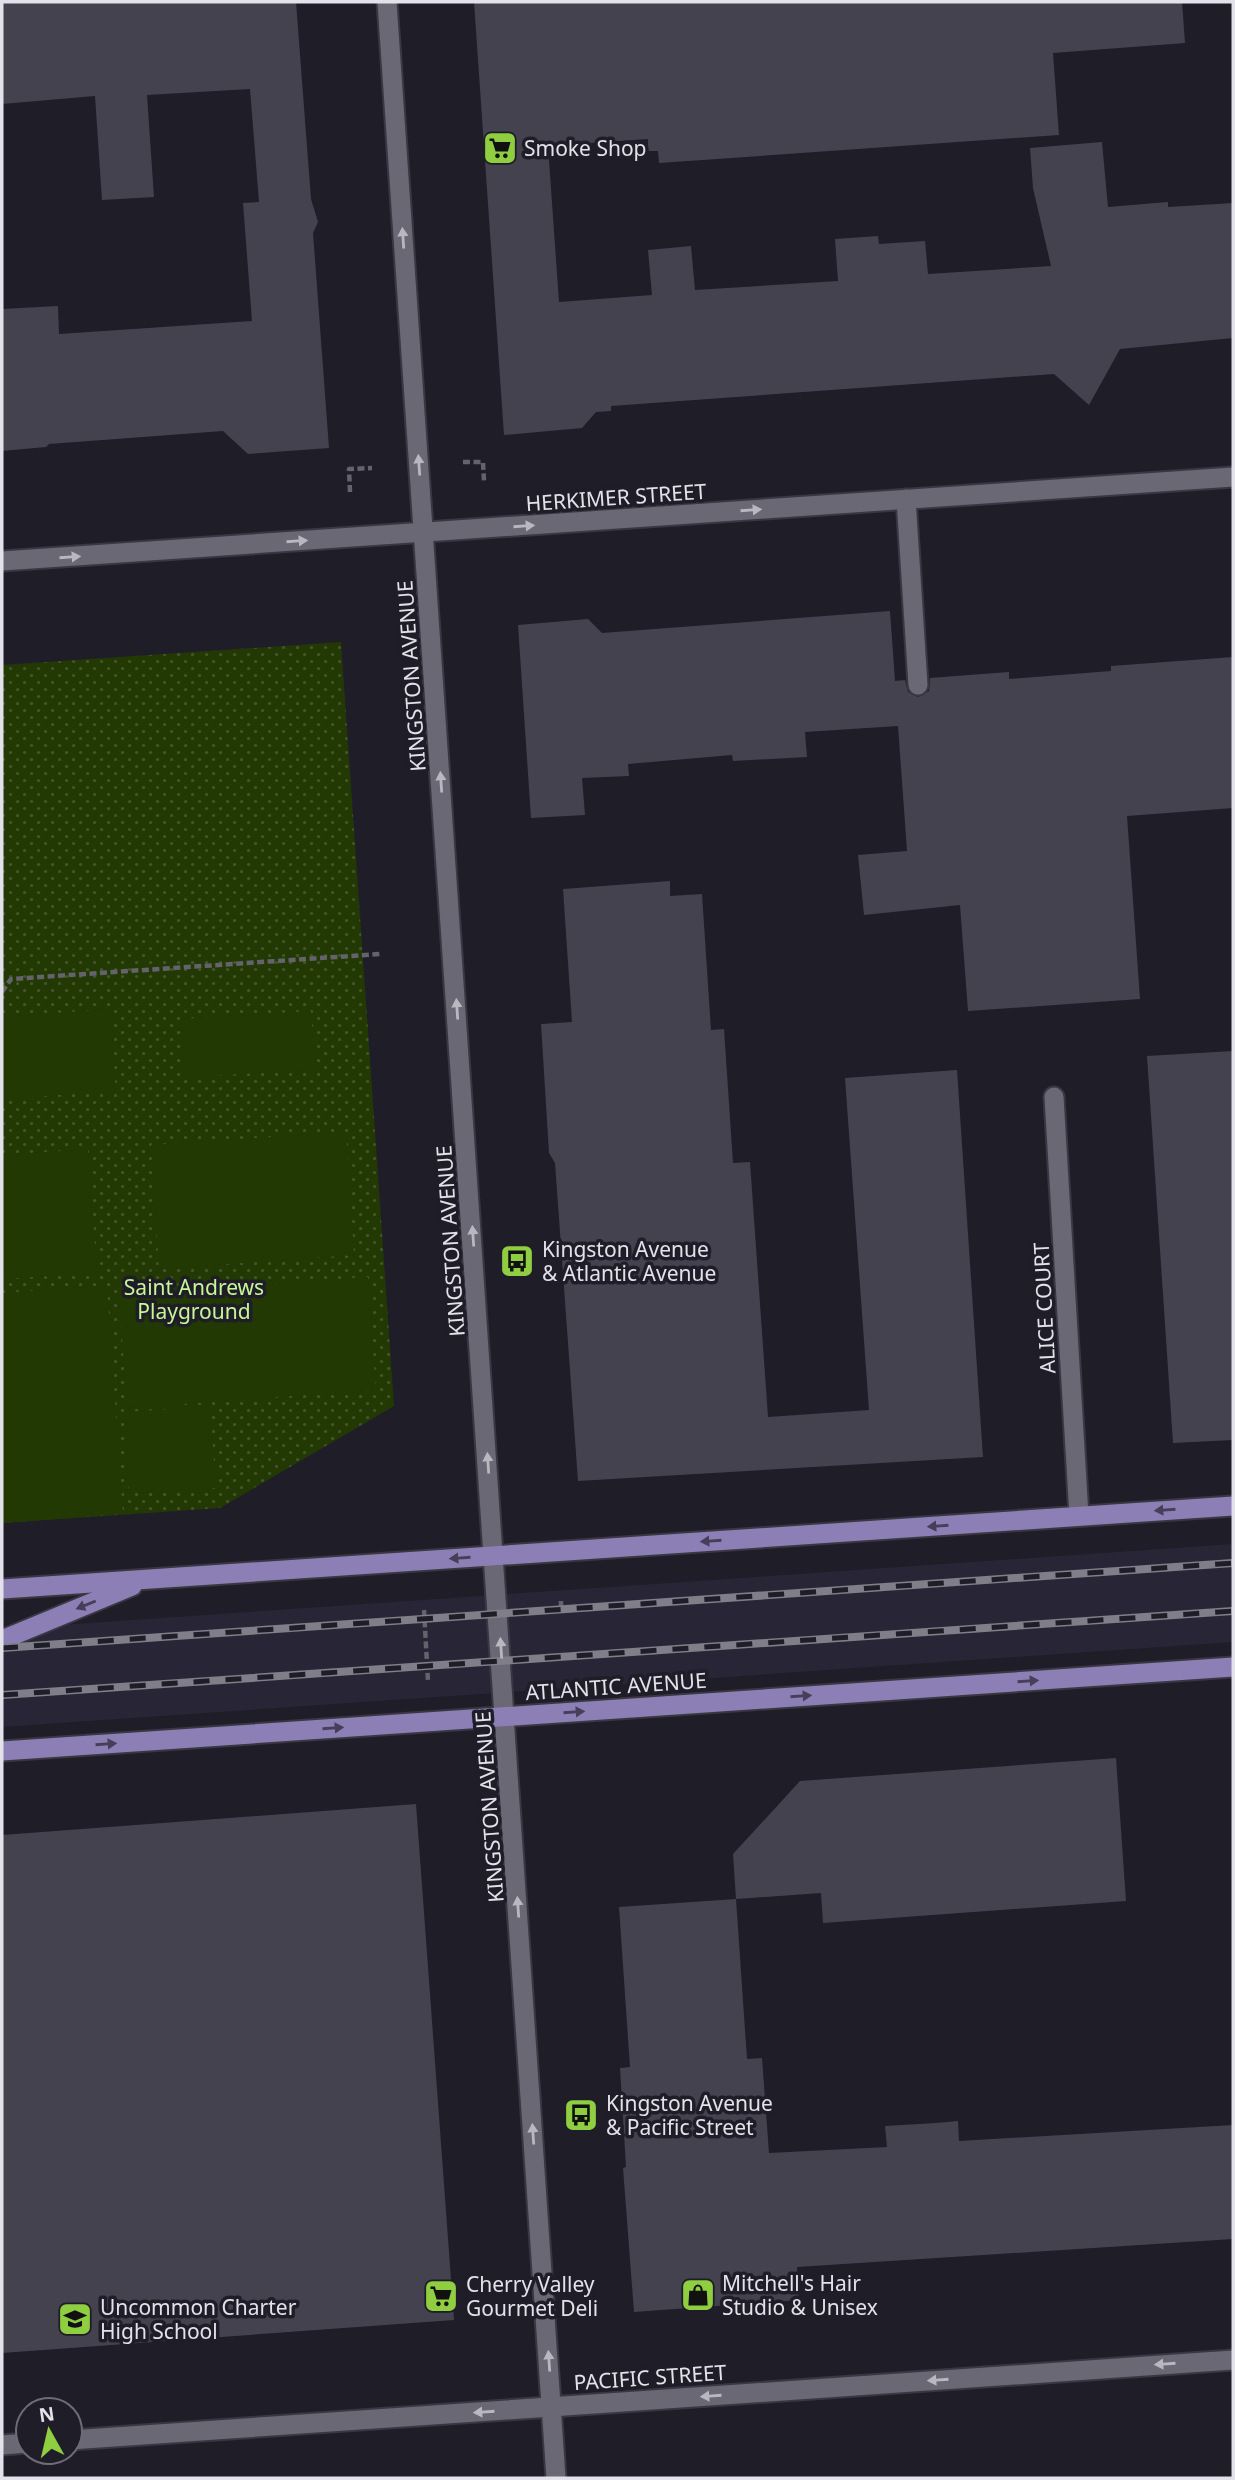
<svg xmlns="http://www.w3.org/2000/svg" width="1235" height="2480" viewBox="0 0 1235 2480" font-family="'Noto Sans',sans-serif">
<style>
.built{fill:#282536}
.grass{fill:url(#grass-dots)}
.garden{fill:#233904}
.building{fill:#44424f}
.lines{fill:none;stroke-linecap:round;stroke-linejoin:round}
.service-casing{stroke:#393741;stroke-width:23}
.minor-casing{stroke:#393741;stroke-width:23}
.primary-casing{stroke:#393741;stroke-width:23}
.path{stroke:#64626c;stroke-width:4.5;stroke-dasharray:7 3.5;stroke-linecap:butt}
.service{stroke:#6a6875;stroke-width:19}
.minor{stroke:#6a6875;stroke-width:19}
.primary{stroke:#8b7fb5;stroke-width:19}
.rail-casing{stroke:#807e88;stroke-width:8}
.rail{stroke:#1f1d28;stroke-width:5;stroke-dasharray:16;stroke-linecap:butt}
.oneway{fill:#b9b7c0}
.oneway2{fill:#453f59}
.labels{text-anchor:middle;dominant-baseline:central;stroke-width:7;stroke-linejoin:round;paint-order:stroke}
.poi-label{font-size:21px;fill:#e3e1e9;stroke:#1f1d28;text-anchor:start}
.street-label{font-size:21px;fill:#e3e1e9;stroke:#1f1d28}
.park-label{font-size:21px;fill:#c7f697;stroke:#1f1d28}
</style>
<defs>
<pattern id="grass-dots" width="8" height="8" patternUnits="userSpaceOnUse" patternTransform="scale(1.75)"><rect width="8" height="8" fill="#233904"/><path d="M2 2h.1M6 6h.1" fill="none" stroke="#435529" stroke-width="1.8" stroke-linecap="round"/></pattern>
</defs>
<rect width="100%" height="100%" fill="#1f1d28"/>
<polygon class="built" points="1233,1544 1233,1642 2,1727 2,1629"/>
<polygon class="grass" points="341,642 394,1406 220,1508 2,1523 2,665"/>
<g class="garden">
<polygon points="110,1009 116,1091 2,1099 2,1017"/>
<polygon points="311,1011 315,1069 184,1078 180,1019"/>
<polygon points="346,1132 354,1255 159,1269 151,1145"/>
<polygon points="88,1149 97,1273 2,1279 2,1155"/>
<polygon points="368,1277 376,1390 127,1408 119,1294"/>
<polygon points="107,1286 123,1514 2,1523 2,1293"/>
<polygon points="210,1407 216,1488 129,1493 124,1412"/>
</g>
<g class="building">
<polygon points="2,2 296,2 311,199 318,222 313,233 329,448 248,454 223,431 49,444 46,447 2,451 2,309 58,306 59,334 252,321 243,203 259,202 250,89 147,95 154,197 102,200 95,96 2,104"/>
<polygon points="474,2 1182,2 1185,43 1053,53 1059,135 659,163 658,151 648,151 648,139 548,146 559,302 652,295 648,250 691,246 695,290 838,281 835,239 878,236 879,244 925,241 928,274 1051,266 1033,188 1030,148 1102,142 1108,207 1168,202 1168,207 1233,203 1233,338 1120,349 1089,405 1054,374 611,406 611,411 596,412 582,428 504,435"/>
<polygon points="890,611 895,681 905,680 908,692 918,697 929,691 930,678 1009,672 1009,679 1111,671 1111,666 1233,657 1233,808 1127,816 1140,999 968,1011 960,905 864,915 858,855 907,851 898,726 805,732 807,757 733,761 732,755 628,764 629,776 582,778 585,815 531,818 518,625 588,619 602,633"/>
<polygon points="670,881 670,896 702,894 711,1030 724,1029 733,1163 750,1162 768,1417 869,1410 845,1078 957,1070 983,1457 578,1481 555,1163 549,1153 541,1024 572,1022 563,889"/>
<polygon points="1233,1051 1233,1440 1173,1443 1147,1056"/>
<polygon points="1116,1758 1126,1901 823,1923 821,1893 736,1899 747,2059 762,2058 769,2153 887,2147 885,2126 936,2123 958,2121 959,2141 1233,2125 1233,2239 797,2267 799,2300 634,2312 623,2168 626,2167 620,2068 630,2067 619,1907 736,1899 733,1854 800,1781"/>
<polygon points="416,1804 454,2320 2,2353 2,1835"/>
</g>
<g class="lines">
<g class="service-casing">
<polyline id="service" points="906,499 918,685"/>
</g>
<g class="minor-casing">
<g id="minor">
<polyline points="387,2 556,2478"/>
<polyline points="2,561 1233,477"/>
<polyline points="1054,1097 1079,1516"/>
<polyline points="70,2440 1233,2360"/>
<polyline points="2,2445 28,2443"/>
</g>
</g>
<g class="primary-casing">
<g id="primary">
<polyline points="2,1589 1233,1506"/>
<polyline points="2,1640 132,1586"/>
<polyline points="2,1751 1233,1667"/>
</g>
</g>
<g class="path">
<polyline points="463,462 483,462 484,481"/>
<polyline points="350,492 349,469 372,468"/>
<polyline points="2,992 11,979 380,954"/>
<polyline points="561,1601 561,1609"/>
<polyline points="424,1610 428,1681"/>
</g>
<use href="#service" class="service"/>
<use href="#minor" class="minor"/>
<use href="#primary" class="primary"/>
<g class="rail-casing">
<g id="rail">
<polyline points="2,1648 1233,1563"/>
<polyline points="2,1695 1233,1611"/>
</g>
</g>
<use href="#rail" class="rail"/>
</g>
<defs><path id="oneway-solid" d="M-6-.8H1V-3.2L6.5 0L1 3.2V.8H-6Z" transform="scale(1.75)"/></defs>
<g class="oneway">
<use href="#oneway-solid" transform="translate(403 238) rotate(-94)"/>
<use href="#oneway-solid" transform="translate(419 465) rotate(-94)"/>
<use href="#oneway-solid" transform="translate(751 510) rotate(-4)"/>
<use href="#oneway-solid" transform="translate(524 526) rotate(-4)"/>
<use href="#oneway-solid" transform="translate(297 541) rotate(-4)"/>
<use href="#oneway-solid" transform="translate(70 557) rotate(-4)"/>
<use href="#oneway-solid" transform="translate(441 782) rotate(-94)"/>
<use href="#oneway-solid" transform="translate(457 1009) rotate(-94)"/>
<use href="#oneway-solid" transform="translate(473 1236) rotate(-94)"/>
<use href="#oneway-solid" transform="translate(488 1463) rotate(-94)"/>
<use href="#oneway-solid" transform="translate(501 1648) rotate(-94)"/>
<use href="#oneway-solid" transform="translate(518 1907) rotate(-94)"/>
<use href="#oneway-solid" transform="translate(533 2134) rotate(-94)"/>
<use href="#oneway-solid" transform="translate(549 2361) rotate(-94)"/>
<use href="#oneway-solid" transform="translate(1165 2364) rotate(176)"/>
<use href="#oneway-solid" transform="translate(938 2380) rotate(176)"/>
<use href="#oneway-solid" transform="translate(711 2396) rotate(176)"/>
<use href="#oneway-solid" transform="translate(484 2412) rotate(176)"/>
</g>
<g class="oneway2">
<use href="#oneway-solid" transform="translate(1165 1510) rotate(176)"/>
<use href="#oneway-solid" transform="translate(938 1526) rotate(176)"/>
<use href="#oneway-solid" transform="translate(711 1541) rotate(176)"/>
<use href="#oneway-solid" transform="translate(460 1558) rotate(176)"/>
<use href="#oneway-solid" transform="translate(86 1605) rotate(158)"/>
<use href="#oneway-solid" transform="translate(1028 1681) rotate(-4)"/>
<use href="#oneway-solid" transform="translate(801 1696) rotate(-4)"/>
<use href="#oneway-solid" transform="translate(574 1712) rotate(-4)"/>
<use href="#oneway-solid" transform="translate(333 1728) rotate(-4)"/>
<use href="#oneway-solid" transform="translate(106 1744) rotate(-4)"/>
</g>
<defs>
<g id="supermarket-square" transform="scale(1.75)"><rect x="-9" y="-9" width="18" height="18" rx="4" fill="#8fcd41" stroke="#1f1d28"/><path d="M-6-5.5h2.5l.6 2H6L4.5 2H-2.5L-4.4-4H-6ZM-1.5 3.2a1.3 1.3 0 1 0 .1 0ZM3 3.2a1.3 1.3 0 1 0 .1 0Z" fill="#111"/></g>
<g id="bus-square" transform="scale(1.75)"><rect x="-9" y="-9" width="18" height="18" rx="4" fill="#8fcd41" stroke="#1f1d28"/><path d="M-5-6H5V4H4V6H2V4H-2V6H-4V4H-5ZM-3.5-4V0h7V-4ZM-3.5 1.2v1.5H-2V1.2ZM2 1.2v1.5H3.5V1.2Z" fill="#111"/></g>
<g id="shop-square" transform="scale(1.75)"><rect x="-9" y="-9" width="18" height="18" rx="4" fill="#8fcd41" stroke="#1f1d28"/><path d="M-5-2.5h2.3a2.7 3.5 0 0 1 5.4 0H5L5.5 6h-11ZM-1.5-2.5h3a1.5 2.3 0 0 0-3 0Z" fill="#111"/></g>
<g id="school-square" transform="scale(1.75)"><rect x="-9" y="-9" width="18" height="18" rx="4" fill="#8fcd41" stroke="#1f1d28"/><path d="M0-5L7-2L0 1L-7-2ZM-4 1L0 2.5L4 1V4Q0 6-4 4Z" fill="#111"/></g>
</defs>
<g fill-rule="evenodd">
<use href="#supermarket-square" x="500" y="148"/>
<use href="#bus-square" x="517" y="1261"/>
<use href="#bus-square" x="581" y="2115"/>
<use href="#shop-square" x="698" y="2295"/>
<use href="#supermarket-square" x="441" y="2296"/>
<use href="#school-square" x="75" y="2319"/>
</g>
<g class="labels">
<g class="poi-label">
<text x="524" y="148">Smoke Shop</text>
<text x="542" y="1249">Kingston Avenue<tspan x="542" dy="24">&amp; Atlantic Avenue</tspan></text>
<text x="606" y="2103">Kingston Avenue<tspan x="606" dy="24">&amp; Pacific Street</tspan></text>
<text x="722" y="2283">Mitchell's Hair<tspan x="722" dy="24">Studio &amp; Unisex</tspan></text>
<text x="466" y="2284">Cherry Valley<tspan x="466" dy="24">Gourmet Deli</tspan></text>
<text x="100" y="2307">Uncommon Charter<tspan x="100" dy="24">High School</tspan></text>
</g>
<g class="street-label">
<text transform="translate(616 497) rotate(-4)">HERKIMER STREET</text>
<text transform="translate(411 676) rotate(-94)">KINGSTON AVENUE</text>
<text transform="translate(450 1241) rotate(-94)">KINGSTON AVENUE</text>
<text transform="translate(1044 1308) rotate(-93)">ALICE COURT</text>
<text transform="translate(616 1686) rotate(-4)">ATLANTIC AVENUE</text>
<text transform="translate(489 1807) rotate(-94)">KINGSTON AVENUE</text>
<text transform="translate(650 2377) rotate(-4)">PACIFIC STREET</text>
</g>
<g class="park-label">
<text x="194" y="1287">Saint Andrews<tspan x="194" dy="24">Playground</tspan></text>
</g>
</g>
<rect width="1235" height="2480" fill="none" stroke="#e3e1e9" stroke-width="7"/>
<g transform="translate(49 2431) rotate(352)"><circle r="33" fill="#1f1d28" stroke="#6d6b75" stroke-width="2"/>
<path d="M0-5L12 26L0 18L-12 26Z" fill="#8fcd41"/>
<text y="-10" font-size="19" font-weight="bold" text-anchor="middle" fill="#e3e1e9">N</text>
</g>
</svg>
